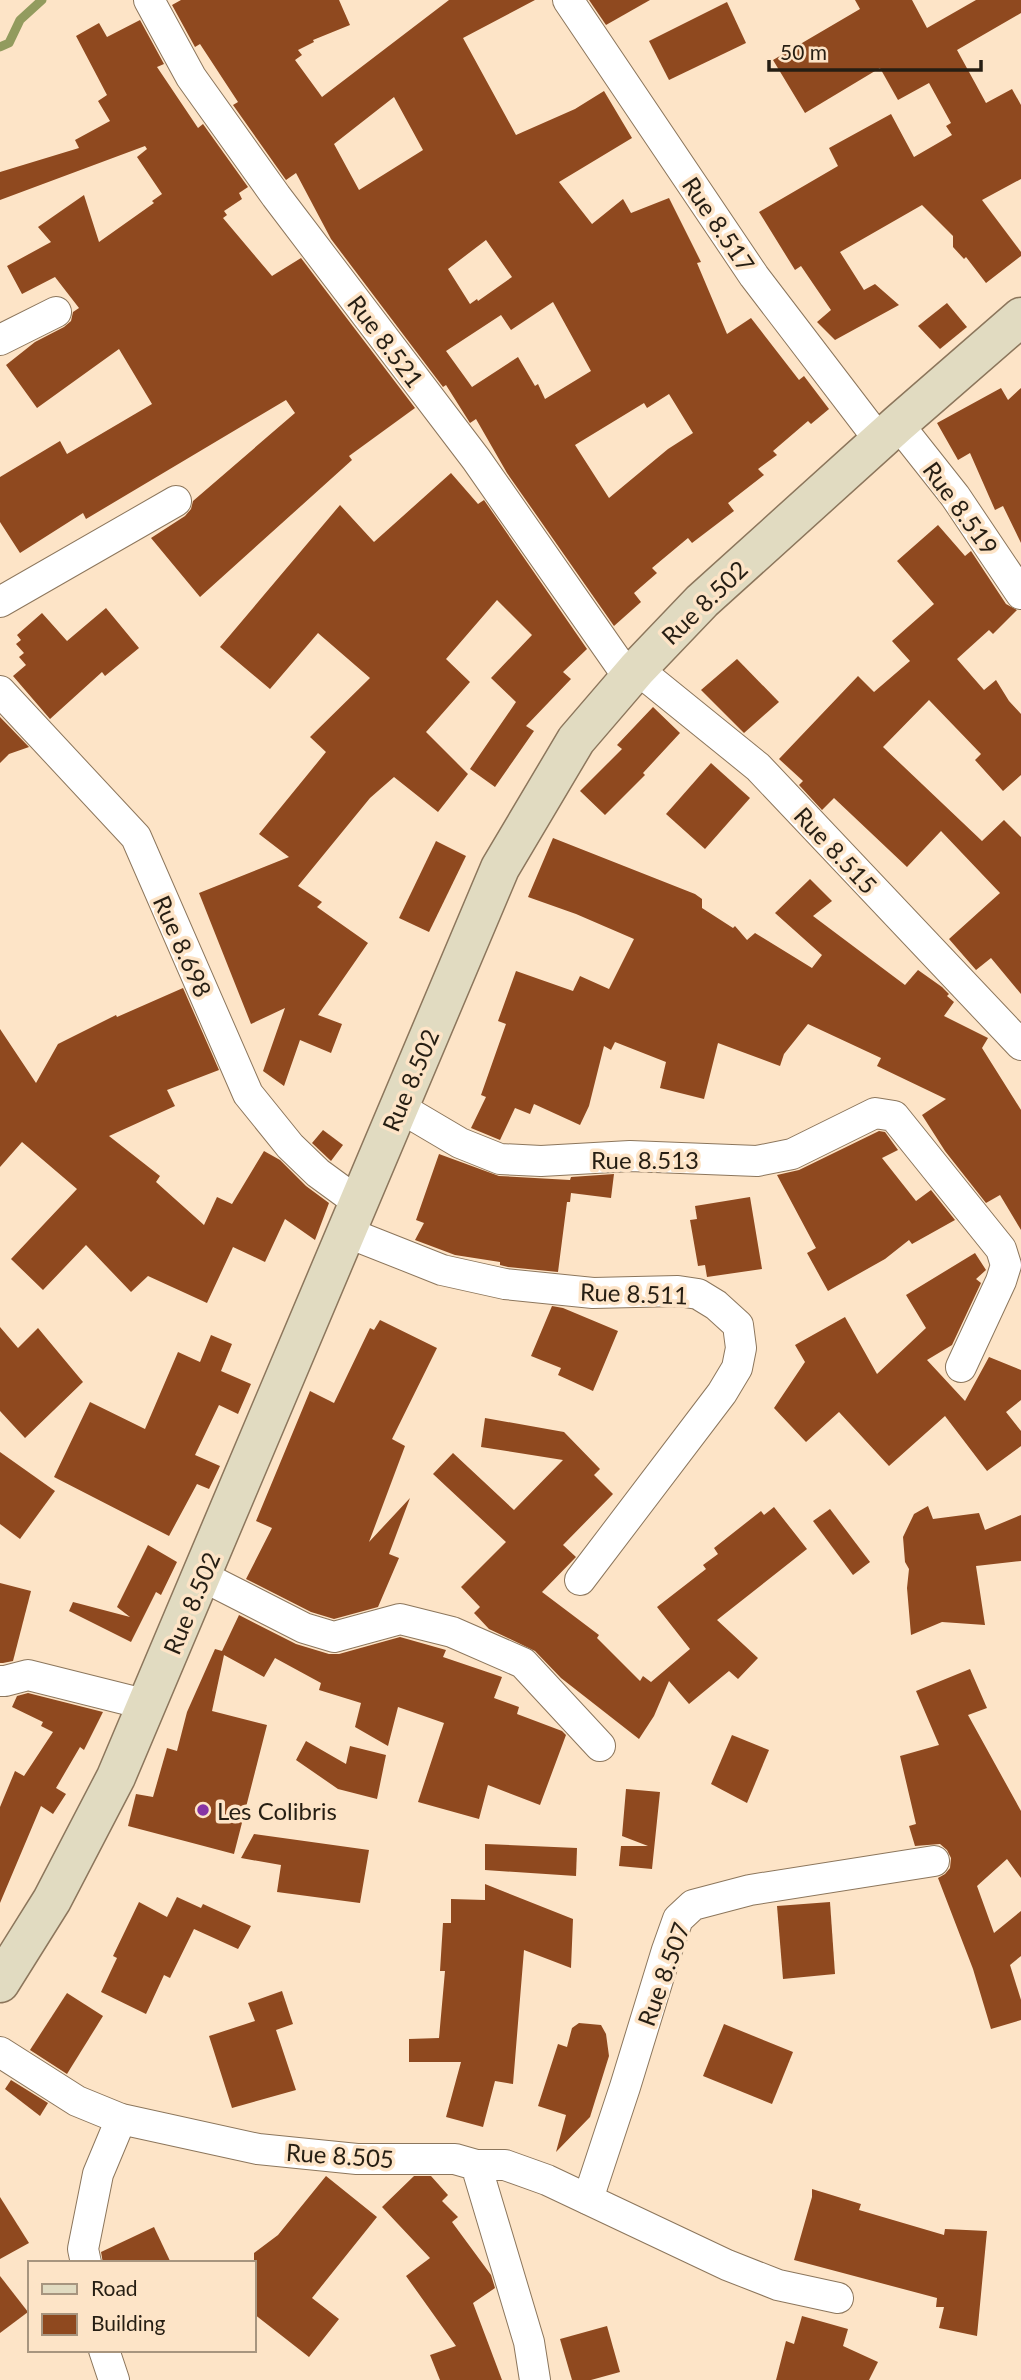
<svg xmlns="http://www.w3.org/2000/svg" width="1021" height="2380" viewBox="0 0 1021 2380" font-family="Lato,sans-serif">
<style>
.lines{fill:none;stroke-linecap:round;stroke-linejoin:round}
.stream{stroke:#929b5e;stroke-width:9}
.building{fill:#8f491f;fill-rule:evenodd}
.minor-casing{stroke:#8c765c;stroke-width:32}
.secondary-casing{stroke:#8c765c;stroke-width:41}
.minor{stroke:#fff;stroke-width:30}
.secondary{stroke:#e1dbc1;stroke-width:38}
.poi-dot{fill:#8634a4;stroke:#fde4c7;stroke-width:2.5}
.labels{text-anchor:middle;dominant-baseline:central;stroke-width:7;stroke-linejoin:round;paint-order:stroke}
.street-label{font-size:24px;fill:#261e13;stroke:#fde4c7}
.poi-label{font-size:24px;fill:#261e13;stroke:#fde4c7;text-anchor:start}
</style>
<rect width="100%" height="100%" fill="#fde4c7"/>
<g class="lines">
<polyline class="stream" points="0,47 9,43 20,20 42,0"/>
</g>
<g class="building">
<path d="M181 0H339L350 25 313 40 314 42 298 50 302 55 295 60 322 97 449 0H535L463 38 516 135 575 109 604 91 632 138 559 182 592 224 623 199 631 213 669 198 701 262 697 263 727 334 751 318 799 380 804 376 829 409 811 424 808 421 773 451 777 455 758 469 764 475 728 503 734 511 692 543 688 538 652 568 657 573 634 593 641 602 614 626 507 473 476 419 470 423 446 385 443 387 331 239 296 173 286 180 233 105 238 102 200 44 195 47 172 5ZM394 97 423 150 359 190 334 144ZM486 240 512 277 478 301 477 299 470 304 448 269ZM553 302 591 371 545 399 538 384 535 386 518 357 472 387 446 351 501 315 511 330ZM669 394 693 433 668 449 609 498 575 445 644 403 647 408Z"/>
<polygon points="589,0 650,0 606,25"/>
<polygon points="855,0 912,0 927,28 976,0 1021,0 1021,13 957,50 986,103 1012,89 1021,105 1021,179 982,200 1021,252 1021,256 986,283 966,257 964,259 953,247 953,236 922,205 840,252 864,290 875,284 899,305 835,340 817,322 831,310 801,266 795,270 759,212 838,166 829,148 891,114 914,157 952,135 946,126 951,123 929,83 898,100 880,68 805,113 773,60 860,9"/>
<polygon points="727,2 746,43 669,80 649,41"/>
<polygon points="140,20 164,64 157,67 198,128 203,124 248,187 239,193 242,199 224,211 227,215 223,218 272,276 301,258 415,408 349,456 352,460 200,597 151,538 185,516 191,509 193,501 295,413 286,400 86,519 83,513 20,553 0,522 0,477 60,441 67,454 152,404 119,349 37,408 6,365 35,342 64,327 71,321 73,312 79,308 55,277 22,294 7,266 51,242 38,227 84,195 99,242 154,203 152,201 162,194 137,157 147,149 145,146 0,200 0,172 79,148 75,140 110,121 98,101 107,95 76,36 99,23 107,37"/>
<polygon points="947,303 967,327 940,349 918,326"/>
<polygon points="1001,388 1008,400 1021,388 1021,543 1003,506 995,510 970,453 958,460 937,423"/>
<polygon points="451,473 478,504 484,500 587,649 563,672 571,679 526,726 534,731 495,787 470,769 516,702 491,678 532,635 497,600 446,659 470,682 426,732 468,774 438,812 394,777 370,798 298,886 322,902 317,907 368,943 318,1015 342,1024 331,1053 300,1040 284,1086 263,1071 285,1008 251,1024 199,893 289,857 259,834 326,752 310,737 370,678 318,633 270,689 220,647 340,505 374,542"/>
<polygon points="938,525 965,556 971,551 1006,604 1017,610 993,634 989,630 957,659 984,690 996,680 1009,701 1021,714 1021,775 1003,791 975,760 981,754 929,700 883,747 982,841 1004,820 1021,837 1021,994 991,958 976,970 949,939 1000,893 941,831 907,867 834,798 822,810 799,785 803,781 779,759 858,676 874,692 910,661 892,641 934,604 897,561"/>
<polygon points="106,608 139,648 105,676 102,672 50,719 13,676 26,665 19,657 24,653 16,644 21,640 17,635 42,613 67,641"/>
<polygon points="737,659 779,702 744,733 701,690"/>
<polygon points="653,707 680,733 643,773 645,775 605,815 580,791 622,749 617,745"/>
<polygon points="0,717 29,747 9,754 0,763"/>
<polygon points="711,763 750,798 705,849 666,814"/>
<polygon points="553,838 695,894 702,899 702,908 733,928 735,926 747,940 755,933 812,968 822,955 775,913 810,879 832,901 813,916 905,985 918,970 942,987 949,994 947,996 954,1002 944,1016 988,1038 982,1048 1021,1110 1021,1230 1000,1195 986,1203 945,1151 922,1115 946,1099 877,1066 881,1058 808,1024 784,1054 780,1066 718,1043 704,1099 660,1088 666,1062 615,1042 611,1050 604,1046 589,1106 580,1125 534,1104 530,1114 515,1108 500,1140 471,1128 486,1097 481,1095 506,1024 498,1021 516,971 573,991 580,976 609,989 634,939 576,914 528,897"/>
<polygon points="436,841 466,856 429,932 399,918"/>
<polygon points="183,988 219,1070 167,1090 175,1106 109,1136 160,1176 156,1182 204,1225 217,1197 232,1204 264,1151 280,1160 306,1186 329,1203 315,1240 285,1219 265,1262 233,1247 207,1303 148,1276 131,1292 86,1245 43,1290 11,1259 77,1189 22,1142 0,1167 0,1029 36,1083 58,1044 116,1015 117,1017"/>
<polygon points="323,1130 343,1145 331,1161 312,1143"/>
<polygon points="879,1131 885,1132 898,1150 882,1158 916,1201 931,1190 955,1220 912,1244 909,1240 885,1259 828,1291 807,1253 816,1248 777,1175 799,1170"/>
<polygon points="439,1154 499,1176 570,1180 571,1177 614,1174 611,1198 571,1193 570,1202 567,1202 558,1272 508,1267 500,1265 500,1262 455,1255 415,1240 424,1223 416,1220"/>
<polygon points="750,1197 762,1269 707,1277 705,1265 698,1266 690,1220 697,1219 695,1206"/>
<polygon points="975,1253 986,1270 976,1279 981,1283 952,1345 927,1360 965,1401 989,1357 1021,1370 1021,1400 1006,1412 1021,1431 1021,1446 987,1471 945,1416 889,1466 839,1412 806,1442 774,1408 805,1362 795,1345 845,1317 877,1374 926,1328 906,1295"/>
<polygon points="552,1306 563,1308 618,1331 593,1391 558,1375 561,1368 531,1356"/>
<polygon points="380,1320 437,1348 392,1439 405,1446 369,1542 410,1498 389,1554 399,1558 378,1607 334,1619 311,1612 246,1579 272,1528 256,1521 310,1391 334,1403 370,1328 374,1330"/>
<polygon points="0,1327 18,1348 38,1328 83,1382 25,1438 0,1411"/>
<polygon points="211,1335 232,1344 221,1371 251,1384 238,1414 219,1405 195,1455 220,1466 209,1489 197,1484 169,1536 54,1477 90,1402 145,1429 178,1352 200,1362"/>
<polygon points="485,1418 564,1432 600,1469 594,1475 613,1494 563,1545 576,1557 542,1592 599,1635 597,1638 640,1681 643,1676 651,1682 690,1649 657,1607 706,1569 703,1565 718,1554 714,1548 761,1511 764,1515 774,1507 807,1549 717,1620 758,1658 738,1679 729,1671 689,1704 669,1681 654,1716 639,1739 561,1678 535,1651 489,1629 474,1613 480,1607 461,1587 506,1542 433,1474 453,1453 514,1510 563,1460 481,1447"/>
<polygon points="0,1452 55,1491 20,1539 0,1524"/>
<polygon points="928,1506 933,1519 979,1513 985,1530 1021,1515 1021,1561 976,1566 985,1625 942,1622 911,1635 907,1588 909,1569 905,1562 903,1537 914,1514"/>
<polygon points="830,1509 870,1562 853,1575 813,1521"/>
<polygon points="148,1545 177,1562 161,1595 156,1592 131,1642 69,1611 73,1602 130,1617 117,1607"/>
<polygon points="0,1583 31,1591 13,1661 3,1663 0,1663"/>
<polygon points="239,1615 296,1644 329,1654 339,1654 400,1637 446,1650 443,1657 502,1677 494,1698 519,1707 517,1714 562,1731 566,1735 540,1805 488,1785 479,1819 418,1802 444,1723 398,1707 388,1746 355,1727 361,1703 319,1690 321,1683 275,1658 264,1677 224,1655 212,1711 267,1725 234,1854 128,1826 136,1794 153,1797 167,1748 177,1751 187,1712 215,1649 222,1651"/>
<polygon points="970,1669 987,1708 968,1715 1021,1811 1021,1878 1007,1859 977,1886 994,1933 1021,1911 1021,1956 1010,1965 1021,2000 1021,2020 991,2029 973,1969 938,1878 945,1874 950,1868 951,1858 947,1850 940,1844 915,1846 909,1826 916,1824 900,1756 939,1745 916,1691"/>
<polygon points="28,1693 103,1712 84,1750 80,1747 56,1788 66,1794 53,1814 41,1806 0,1903 0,1807 15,1771 24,1776 53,1732 41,1726 43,1722 12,1707 17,1696"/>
<polygon points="732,1735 769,1750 747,1803 711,1784"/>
<polygon points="306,1741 346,1764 350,1746 386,1755 377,1799 338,1789 296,1760"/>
<polygon points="626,1789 660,1792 652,1869 619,1866 621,1846 648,1846 622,1836"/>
<polygon points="254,1834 369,1850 360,1903 277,1892 281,1865 241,1858"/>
<polygon points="485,1844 577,1848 576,1876 485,1870"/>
<polygon points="485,1884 573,1919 571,1968 524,1950 513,2084 495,2081 483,2127 446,2117 461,2062 409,2062 409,2039 439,2038 445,1971 440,1971 443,1923 451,1923 451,1899 485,1900"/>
<polygon points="177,1897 201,1908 203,1904 251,1926 238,1949 194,1929 170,1978 164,1975 146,2014 101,1992 117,1958 113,1956 139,1902 167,1917"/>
<polygon points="830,1902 835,1974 783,1979 777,1906"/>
<polygon points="282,1991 293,2024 276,2030 296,2090 232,2108 209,2036 255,2021 248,2003"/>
<polygon points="67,1993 103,2016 67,2074 30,2050"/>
<polygon points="579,2023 601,2025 606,2034 609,2056 590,2117 556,2152 566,2115 538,2106 558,2044 567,2047 572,2028"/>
<polygon points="724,2024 793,2052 772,2104 703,2076"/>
<polygon points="11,2080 48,2103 40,2116 5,2089"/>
<polygon points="326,2176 377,2217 312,2298 339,2319 309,2357 254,2314 254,2253 278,2235"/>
<polygon points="414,2176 431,2176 448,2195 442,2201 458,2217 452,2222 491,2275 495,2288 473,2303 502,2380 440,2380 430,2355 456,2346 406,2276 430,2258 382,2207"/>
<polygon points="812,2189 861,2204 859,2210 944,2235 945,2229 987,2231 977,2336 939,2328 944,2307 936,2307 937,2298 794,2260 812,2197"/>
<polygon points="0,2197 29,2243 0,2259"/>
<polygon points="154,2227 171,2263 103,2263 101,2252"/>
<polygon points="0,2276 28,2312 0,2333"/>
<polygon points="802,2316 848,2329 843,2346 878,2362 869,2380 776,2380 786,2341 794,2344"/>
<polygon points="607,2326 620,2372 591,2380 572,2380 560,2339"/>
</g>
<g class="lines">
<g class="minor-casing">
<g id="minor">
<polyline points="149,0 191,77 276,196 476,459 629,678"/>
<polyline points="568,0 754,276 880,441"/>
<polyline points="0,340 56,312"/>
<polyline points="898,424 955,496 1021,594"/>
<polyline points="0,602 176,501"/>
<polyline points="637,669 758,767 1021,1045"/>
<polyline points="0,691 136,837 248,1094 290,1146 318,1173 359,1203"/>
<polyline points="399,1107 460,1143 500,1159 541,1161 630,1156 757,1161 792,1154 875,1113 894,1116 1001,1249 1006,1265 1001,1281 961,1367"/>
<polyline points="346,1232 442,1270 505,1284 593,1293 678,1291 698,1294 716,1305 738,1325 741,1348 737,1368 722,1393 580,1580"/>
<polyline points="202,1576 304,1628 334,1637 400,1619 452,1632 523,1663 600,1746"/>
<polyline points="0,1681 5,1681 28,1675 148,1705"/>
<polyline points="0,2052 77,2101 121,2119 258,2149 357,2159 455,2159 476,2165 529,2342 535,2380"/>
<polyline points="476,2165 505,2165 547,2180 727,2265 778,2285 838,2298"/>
<polyline points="588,2199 625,2087 667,1950 678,1919 693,1905 750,1890 934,1861"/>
<polyline points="86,2263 83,2249 98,2174 121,2119"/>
<polyline points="104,2350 114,2380"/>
</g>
</g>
<g class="secondary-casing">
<polyline id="secondary" points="0,1983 52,1900 116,1777 500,868 576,740 637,669 702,601 898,424 1021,317"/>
</g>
<use href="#minor" class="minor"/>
<use href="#secondary" class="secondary"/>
</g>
<circle class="poi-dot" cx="203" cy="1810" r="7"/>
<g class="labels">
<g class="street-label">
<text transform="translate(719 224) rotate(56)">Rue 8.517</text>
<text transform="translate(386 341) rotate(53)">Rue 8.521</text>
<text transform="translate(961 508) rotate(54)">Rue 8.519</text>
<text transform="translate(704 602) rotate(-44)">Rue 8.502</text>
<text transform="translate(836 850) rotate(47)">Rue 8.515</text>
<text transform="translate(183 946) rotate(66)">Rue 8.698</text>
<text transform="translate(410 1080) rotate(-67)">Rue 8.502</text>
<text x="645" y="1159">Rue 8.513</text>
<text transform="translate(634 1293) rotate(2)">Rue 8.511</text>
<text transform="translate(191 1603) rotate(-67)">Rue 8.502</text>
<text transform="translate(663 1974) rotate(-70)">Rue 8.507</text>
<text transform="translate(340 2155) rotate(4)">Rue 8.505</text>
</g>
<g class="poi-label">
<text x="217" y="1810">Les Colibris</text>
</g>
</g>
<rect x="28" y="2261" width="228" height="91" fill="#fde4c7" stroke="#a7957f" stroke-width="2"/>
<rect x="42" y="2284" width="35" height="10" fill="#e1dbc1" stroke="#a7957f" stroke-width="2"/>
<text x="91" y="2296" font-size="21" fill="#261e13">Road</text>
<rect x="42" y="2314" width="35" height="21" fill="#8f491f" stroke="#a7957f" stroke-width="2"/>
<text x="91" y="2331" font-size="21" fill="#261e13">Building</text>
<path d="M769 60v10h212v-10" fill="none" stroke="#261e13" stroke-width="3.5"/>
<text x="780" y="60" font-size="21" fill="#261e13" stroke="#fde4c7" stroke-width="5" paint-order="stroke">50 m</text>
</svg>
